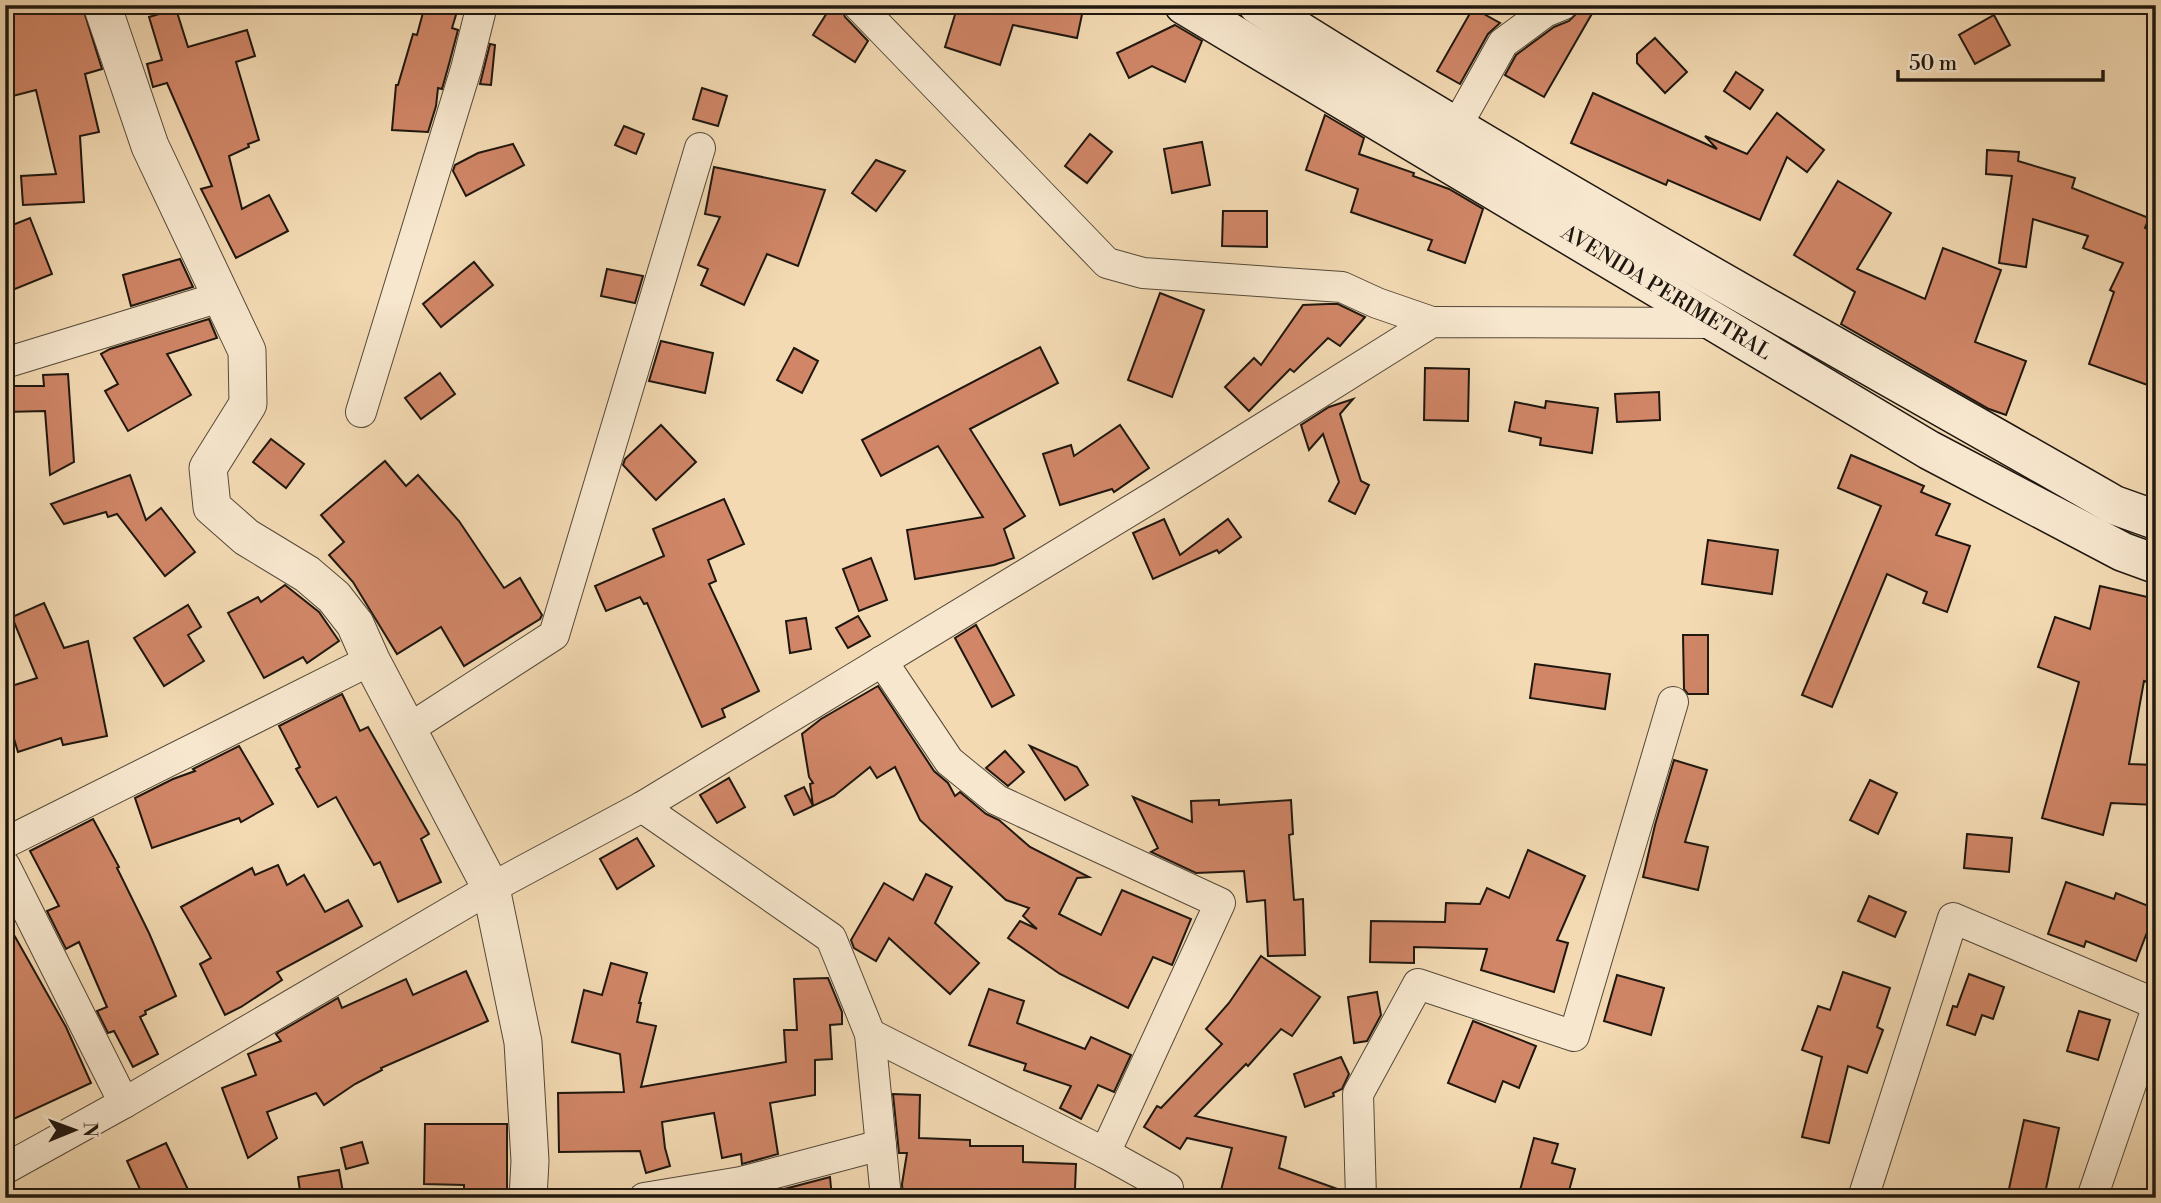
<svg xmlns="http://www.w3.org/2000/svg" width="2161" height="1203" viewBox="0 0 2161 1203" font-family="'Libre Bodoni',serif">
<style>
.building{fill:#d08667;stroke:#1f170f;stroke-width:2}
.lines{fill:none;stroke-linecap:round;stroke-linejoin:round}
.minor-casing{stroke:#544838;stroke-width:32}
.tertiary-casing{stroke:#544838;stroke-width:39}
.secondary-casing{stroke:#1f170f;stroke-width:41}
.minor{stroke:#f7e7ce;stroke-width:30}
.tertiary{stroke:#f7e7ce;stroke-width:37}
.secondary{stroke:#f7e7ce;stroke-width:38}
.labels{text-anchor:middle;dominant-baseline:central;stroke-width:5;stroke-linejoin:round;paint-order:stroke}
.street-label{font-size:21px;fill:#1f170f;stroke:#f7e7ce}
</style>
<rect width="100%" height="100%" fill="#f3dab3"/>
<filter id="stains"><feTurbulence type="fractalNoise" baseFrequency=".00286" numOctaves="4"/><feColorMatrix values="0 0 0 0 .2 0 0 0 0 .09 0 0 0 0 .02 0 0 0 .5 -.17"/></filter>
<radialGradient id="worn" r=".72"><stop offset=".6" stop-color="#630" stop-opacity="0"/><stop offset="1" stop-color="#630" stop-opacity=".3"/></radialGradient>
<g class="building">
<polygon points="5,5 82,5 102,69 85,74 99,132 80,136 84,202 23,205 21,176 56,174 36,90 5,98"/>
<polygon points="425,5 459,5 452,28 458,30 449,64 442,89 438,88 436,106 428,132 392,130 396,85 398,85 413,34 417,35"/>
<polygon points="832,5 841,7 845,17 868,41 855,62 813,35"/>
<polygon points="958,5 1084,5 1077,38 1013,25 1000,65 945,47"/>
<polygon points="1591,5 1597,5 1544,97 1505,75 1516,55 1554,27 1569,21 1578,12"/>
<polygon points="1473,8 1500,23 1488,34 1460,84 1437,71"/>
<polygon points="176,9 188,47 247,30 255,56 236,62 259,140 248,144 249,147 229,156 242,209 269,195 288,231 236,258 201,189 212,186 167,83 153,87 147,64 162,60 149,17"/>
<polygon points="1994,15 2010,45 1975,64 1959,35"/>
<polygon points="1175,25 1202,41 1185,82 1152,66 1129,78 1117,53"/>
<polygon points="1655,38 1687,72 1665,93 1637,63 1637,54"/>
<polygon points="490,44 495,45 491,85 480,84"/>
<polygon points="1736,72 1763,90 1750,109 1724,91"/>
<polygon points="702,88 727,96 718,126 693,119"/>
<polygon points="1593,93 1717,149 1705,136 1747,154 1777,113 1824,150 1807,172 1787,157 1760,220 1668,180 1666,185 1571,143"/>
<polygon points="1325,115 1364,138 1359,154 1414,173 1413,176 1449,189 1483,209 1465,263 1428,250 1432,240 1351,212 1358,189 1306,170"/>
<polygon points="624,126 644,134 636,154 615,145"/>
<polygon points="1090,134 1112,152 1087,183 1065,166"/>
<polygon points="1202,142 1210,185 1172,193 1164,149"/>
<polygon points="513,144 524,165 466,196 453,171 455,165 478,153"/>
<polygon points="1987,150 2019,152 2018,161 2075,178 2072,188 2149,218 2145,228 2156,232 2156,388 2089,364 2114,292 2110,290 2123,263 2083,248 2088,236 2033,219 2026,267 1999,263 2012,176 1986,174"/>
<polygon points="876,160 905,171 876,211 852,193"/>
<polygon points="714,167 825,190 798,266 767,254 744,305 701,285 708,269 698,265 720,217 705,214"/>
<polygon points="1838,181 1891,213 1857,269 1925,299 1943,248 2001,270 1975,342 2026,361 2006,415 1989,409 1841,324 1855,292 1794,255"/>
<polygon points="1223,211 1267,211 1267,247 1222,246"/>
<polygon points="30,218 52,274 5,293 5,228"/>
<polygon points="180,259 193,287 131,306 123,275"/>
<polygon points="474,262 493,285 441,327 423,304"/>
<polygon points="607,269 643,276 635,303 601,296"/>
<polygon points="1160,293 1204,310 1172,397 1128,380"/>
<polygon points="1328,304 1338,304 1365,317 1340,346 1328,338 1294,372 1290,369 1249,411 1225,387 1254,358 1261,365 1303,305"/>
<polygon points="209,319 217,338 167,354 191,395 128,431 105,391 118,384 101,354 110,349"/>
<polygon points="661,341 713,353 705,393 649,381"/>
<polygon points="1040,347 1058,383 970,429 1025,516 1004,529 1014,558 994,565 915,579 907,530 983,517 938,446 881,476 862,440"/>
<polygon points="794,348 818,361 802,393 777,380"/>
<polygon points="1425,368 1469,369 1468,421 1424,420"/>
<polygon points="440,373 455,394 421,419 405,398"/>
<polygon points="68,374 74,462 50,475 45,411 5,412 5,386 44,386 43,375"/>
<polygon points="1659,392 1660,420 1617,422 1615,394"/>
<polygon points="1353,399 1340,414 1361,481 1369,485 1355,514 1329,501 1339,482 1323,434 1309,450 1301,425 1329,407"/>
<polygon points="1546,401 1598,408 1592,453 1540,445 1541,438 1509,431 1515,402 1545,408"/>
<polygon points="661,425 696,462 656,500 623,465 625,459"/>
<polygon points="1120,425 1149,468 1114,492 1112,489 1060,505 1043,454 1071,445 1074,456"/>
<polygon points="271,439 304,464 286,488 253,462"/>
<polygon points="1851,455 1924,486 1921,492 1950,504 1936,535 1970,546 1947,612 1923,603 1927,592 1887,574 1832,707 1802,695 1881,506 1838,488"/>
<polygon points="385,461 406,486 418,475 459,521 504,588 520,578 542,615 540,619 464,666 441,627 397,654 353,582 329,555 344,542 321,515"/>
<polygon points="130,475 146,520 161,508 195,552 165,576 117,514 108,517 106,512 64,524 51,504"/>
<polygon points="724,499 744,544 708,560 716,581 709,584 759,691 722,709 725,717 702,727 647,603 644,604 640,597 606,611 595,586 664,556 653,529"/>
<polygon points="1164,519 1180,555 1228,519 1241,537 1219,553 1217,550 1153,579 1133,533"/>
<polygon points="1708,540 1778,550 1772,594 1702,584"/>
<polygon points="871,558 887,600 859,611 843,569"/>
<polygon points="285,585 319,612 339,641 307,663 303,657 264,678 228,613 258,597 261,602"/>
<polygon points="2100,586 2156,599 2156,666 2152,683 2144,681 2129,764 2156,765 2156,805 2111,803 2103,835 2042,818 2079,682 2038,667 2055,617 2090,629"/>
<polygon points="44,603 64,648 88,641 107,736 63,745 61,738 18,752 5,709 5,688 37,678 12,617"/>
<polygon points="188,605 201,627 188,635 204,661 164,686 134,638"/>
<polygon points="858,616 870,636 848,648 836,628"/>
<polygon points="806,618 811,649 790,653 786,621"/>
<polygon points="976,625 1014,695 992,707 955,638"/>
<polygon points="1683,635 1708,635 1708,694 1688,694 1684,689"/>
<polygon points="1535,664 1610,674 1605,709 1530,698"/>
<polygon points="878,686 934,771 948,783 955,796 960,792 986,814 999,820 1030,847 1089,877 1077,878 1059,914 1101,935 1122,890 1191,919 1172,965 1153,957 1128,1008 1060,974 1008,938 1020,921 1037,929 1023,916 1029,908 1006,900 920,820 895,767 877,778 870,767 834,796 794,815 785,796 804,787 813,806 810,784 813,783 809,777 802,734 821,719"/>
<polygon points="342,694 360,731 368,727 429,834 421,839 441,882 398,902 380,862 374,865 336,797 318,807 296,769 300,767 279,726"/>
<polygon points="239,746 273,804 241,822 239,818 152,848 135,798 173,779 195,771 193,769"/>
<polygon points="1030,746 1077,767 1088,785 1065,800"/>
<polygon points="1005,751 1024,772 1008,786 986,768"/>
<polygon points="1674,760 1707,770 1685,842 1708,847 1698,890 1643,877 1655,825"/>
<polygon points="729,778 745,807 717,823 700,795"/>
<polygon points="1870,780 1897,793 1878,834 1850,820"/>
<polygon points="1133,797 1192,822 1191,801 1219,800 1219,805 1291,800 1293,834 1289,835 1294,900 1303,899 1305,955 1268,956 1265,900 1247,902 1244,871 1196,873 1151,852 1158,848"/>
<polygon points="93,819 119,867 117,868 149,933 176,996 145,1011 146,1014 140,1017 158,1054 133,1067 114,1031 108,1033 97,1011 107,1007 79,942 66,949 47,911 59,906 30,851"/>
<polygon points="1967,834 2012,838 2009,872 1964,868"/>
<polygon points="637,838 654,866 617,889 600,859"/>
<polygon points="1528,850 1585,876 1557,940 1568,943 1554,992 1481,970 1487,949 1414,947 1414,963 1370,962 1371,921 1445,922 1446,903 1480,904 1487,888 1509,898"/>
<polygon points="278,865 287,885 304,875 325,912 348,900 362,926 277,972 282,980 241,1007 225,1015 200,964 211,958 181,907 252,868 255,875"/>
<polygon points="926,874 952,887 935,923 979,963 950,994 889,938 876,961 854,948 851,940 884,883 913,900"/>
<polygon points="2066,882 2114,899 2116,893 2156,909 2136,961 2086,941 2084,947 2048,934"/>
<polygon points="1869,896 1906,912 1895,937 1858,921"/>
<polygon points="5,919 66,1027 91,1083 5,1123"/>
<polygon points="1261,956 1320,997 1292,1036 1281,1029 1248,1066 1246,1064 1195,1116 1286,1137 1279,1168 1343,1191 1343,1198 1219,1198 1232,1148 1187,1138 1180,1149 1144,1127 1157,1106 1161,1108 1222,1044 1206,1029 1229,1003"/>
<polygon points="611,963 647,973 639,1003 641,1003 637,1022 656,1026 641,1087 786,1062 784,1030 797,1030 794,979 828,978 842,1012 842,1024 830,1025 832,1059 815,1060 815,1095 770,1103 778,1154 742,1164 741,1154 722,1158 714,1113 662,1122 665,1148 670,1166 646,1173 640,1151 559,1152 558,1093 624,1092 620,1054 572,1042 584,990 602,995"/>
<polygon points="466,971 488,1021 381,1068 382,1070 355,1084 324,1105 316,1093 267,1112 277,1138 248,1158 222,1088 256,1075 248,1054 281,1041 276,1034 338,998 342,1008 406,979 413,995"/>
<polygon points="1843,972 1890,988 1877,1027 1883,1030 1867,1073 1848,1066 1829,1143 1802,1137 1822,1057 1802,1050 1818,1006 1830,1010"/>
<polygon points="1969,974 2004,987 1993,1019 1982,1015 1975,1035 1947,1025 1953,1006 1957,1007"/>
<polygon points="1617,975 1664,988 1651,1035 1604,1021"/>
<polygon points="989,989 1024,1001 1017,1023 1085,1049 1091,1037 1131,1055 1114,1092 1098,1085 1081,1119 1060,1108 1071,1086 1024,1070 1026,1064 969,1045"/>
<polygon points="1377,992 1381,1015 1367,1041 1354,1043 1348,997"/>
<polygon points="2079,1011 2110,1020 2098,1060 2067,1051"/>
<polygon points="1473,1021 1536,1046 1519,1088 1503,1081 1495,1102 1448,1083"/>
<polygon points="1341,1057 1349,1074 1342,1089 1333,1093 1334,1096 1305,1107 1294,1074"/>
<polygon points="893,1094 920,1095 919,1138 970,1140 970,1146 1023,1146 1023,1162 1076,1164 1075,1189 1071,1198 903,1198 902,1184 907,1153 899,1153"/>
<polygon points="2024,1120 2059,1128 2044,1198 2007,1198"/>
<polygon points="425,1124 507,1124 507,1198 464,1198 464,1185 424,1184"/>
<polygon points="1534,1138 1558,1144 1552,1163 1575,1169 1567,1198 1518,1198"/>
<polygon points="362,1142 368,1163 346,1169 341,1148"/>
<polygon points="166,1143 192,1198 144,1198 127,1161"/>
<polygon points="339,1170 344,1198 301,1198 298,1177"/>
<polygon points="830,1177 832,1198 750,1198"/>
</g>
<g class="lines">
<g class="minor-casing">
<g id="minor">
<polyline points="858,5 1107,263 1143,273 1342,287 1377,303 1432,322"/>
<polyline points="1456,127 1503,43 1545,12 1562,5"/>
<polyline points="5,363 220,297"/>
<polyline points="361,412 466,69 482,5"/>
<polyline points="882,661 949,761 997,800 1220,903 1105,1153"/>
<polyline points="407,730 554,635 700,148"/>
<polyline points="642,807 831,938 870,1034 886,1198"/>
<polyline points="5,843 371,660"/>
<polyline points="5,866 124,1103"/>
<polyline points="870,1034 1105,1153 1168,1188 1165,1198"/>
<polyline points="5,1169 124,1103 491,888 642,807 1161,492 1432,322 1715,323 1717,320"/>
<polyline points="644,1198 741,1182 881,1145"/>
<polyline points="1361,1198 1358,1094 1418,984 1574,1036 1673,702"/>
<polyline points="1863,1198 1953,918 2156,1004"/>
<polyline points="2092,1198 2156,1011"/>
</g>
</g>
<g class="tertiary-casing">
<polyline id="tertiary" points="102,5 150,146 247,351 248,404 208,468 212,507 246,537 307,574 334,597 355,624 371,660 491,888 523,1042 530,1161 528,1198"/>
</g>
<g class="secondary-casing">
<g id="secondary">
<polyline points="1184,5 1929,450 2123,552 2156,564"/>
<path d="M1258 5C1537 182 1828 341 2114 505L2156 520"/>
</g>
</g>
<use href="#minor" class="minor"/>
<use href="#tertiary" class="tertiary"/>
<use href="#secondary" class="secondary"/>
</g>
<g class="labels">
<g class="street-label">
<text transform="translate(1666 293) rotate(31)">AVENIDA PERIMETRAL</text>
</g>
</g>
<rect width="2161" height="1203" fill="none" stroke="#f3dab3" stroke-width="28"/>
<rect x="7" y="7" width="2147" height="1189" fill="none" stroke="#1f170f" stroke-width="3.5"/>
<rect x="14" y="14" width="2133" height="1175" fill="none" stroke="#1f170f" stroke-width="2"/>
<g transform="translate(74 1130) rotate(89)" stroke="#f7e7ce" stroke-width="5" paint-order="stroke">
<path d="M0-5L12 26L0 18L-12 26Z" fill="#1f170f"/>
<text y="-10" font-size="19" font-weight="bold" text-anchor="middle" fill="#1f170f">N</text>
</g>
<path d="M1898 70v10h205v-10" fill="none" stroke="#1f170f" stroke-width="3.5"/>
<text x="1909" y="70" font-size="21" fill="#1f170f" stroke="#f7e7ce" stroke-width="5" paint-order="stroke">50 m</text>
<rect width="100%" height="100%" filter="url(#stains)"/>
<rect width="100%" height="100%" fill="url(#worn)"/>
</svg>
